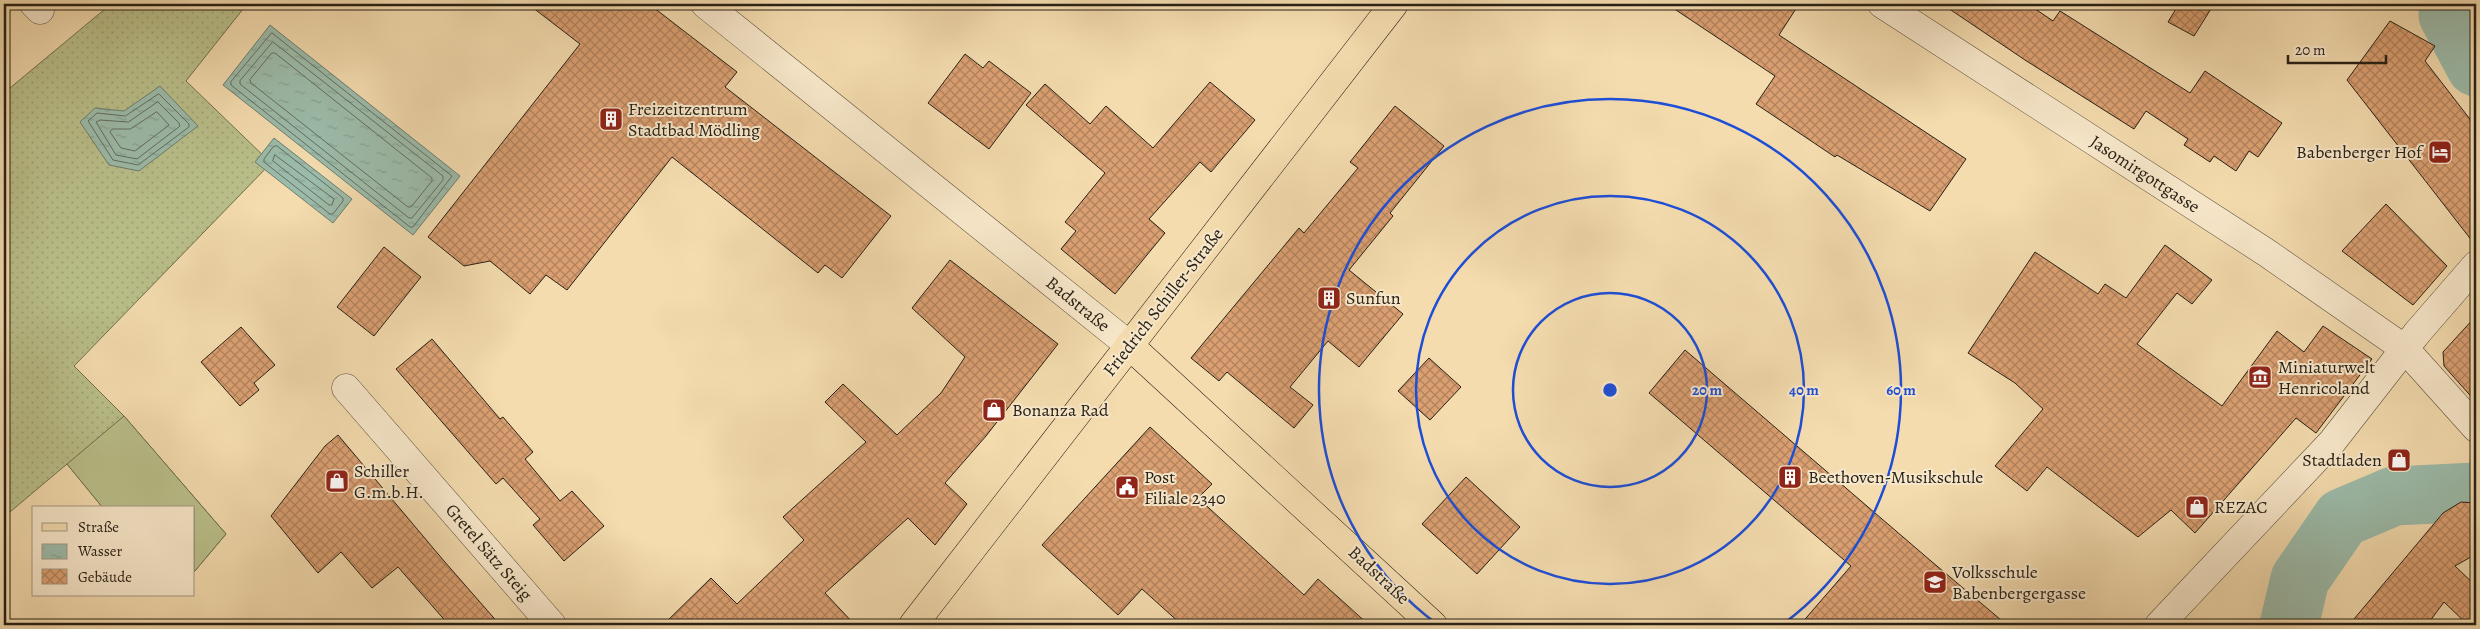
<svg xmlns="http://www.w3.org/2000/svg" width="2480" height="629" viewBox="0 0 2480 629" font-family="Alegreya,serif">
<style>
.grass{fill:url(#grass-dots);stroke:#707050}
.garden{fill:#bac08b;stroke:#707050}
.water{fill:url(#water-ripples);stroke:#6d7e6f}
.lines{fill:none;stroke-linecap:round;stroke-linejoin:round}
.shore{stroke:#626e60;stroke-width:1}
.river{stroke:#9cbcab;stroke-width:59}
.building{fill:url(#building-cross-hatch);stroke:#272016}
.pedestrian-casing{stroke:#5a4f3c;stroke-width:29}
.minor-casing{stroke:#5a4f3c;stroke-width:29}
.tertiary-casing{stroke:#5a4f3c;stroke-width:29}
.primary-casing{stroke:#272016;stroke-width:29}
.pedestrian{stroke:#f8e8cb;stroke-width:28}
.minor{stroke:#f8e8cb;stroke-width:28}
.tertiary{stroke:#f8e8cb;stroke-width:28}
.primary{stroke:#f4dcaf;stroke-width:28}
.ring{fill:none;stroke:#1d4ed8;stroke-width:2.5}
.labels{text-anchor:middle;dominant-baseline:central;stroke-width:4;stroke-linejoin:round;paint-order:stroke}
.poi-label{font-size:18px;fill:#272016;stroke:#f8e8cb;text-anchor:start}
.street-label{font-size:18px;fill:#272016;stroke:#f8e8cb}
.centre{fill:#1d4ed8;stroke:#f8e8cb;stroke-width:2.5}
.ring-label{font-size:15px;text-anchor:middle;font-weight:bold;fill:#1d4ed8;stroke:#f8e8cb;stroke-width:4;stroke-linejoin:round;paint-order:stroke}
</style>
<defs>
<pattern id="grass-dots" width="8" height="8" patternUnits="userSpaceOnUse" patternTransform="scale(1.25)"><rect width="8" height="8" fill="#bac08b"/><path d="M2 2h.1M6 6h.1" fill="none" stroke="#a0a577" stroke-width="1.8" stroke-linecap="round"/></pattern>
<pattern id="water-ripples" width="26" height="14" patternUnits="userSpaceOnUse" patternTransform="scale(1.25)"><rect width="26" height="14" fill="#9cbcab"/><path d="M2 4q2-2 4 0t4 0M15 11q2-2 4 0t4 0" fill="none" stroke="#86a192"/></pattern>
<pattern id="building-cross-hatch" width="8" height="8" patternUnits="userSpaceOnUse" patternTransform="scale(1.25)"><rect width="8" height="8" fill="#dba072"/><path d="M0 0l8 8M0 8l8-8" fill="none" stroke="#b2825d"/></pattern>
</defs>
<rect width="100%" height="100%" fill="#f4dcaf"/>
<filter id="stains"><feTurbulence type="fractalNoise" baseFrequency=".004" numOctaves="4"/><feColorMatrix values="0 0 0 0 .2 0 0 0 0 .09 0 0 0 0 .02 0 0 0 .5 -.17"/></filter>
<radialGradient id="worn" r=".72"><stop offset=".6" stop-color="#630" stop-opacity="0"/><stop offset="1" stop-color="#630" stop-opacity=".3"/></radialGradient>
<path class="grass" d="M 111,4 L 247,4 L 186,81 L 271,163 L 74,366 L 124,416 L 226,534 L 194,572 L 194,508 L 103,508 L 67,464 L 4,517 L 4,93 Z"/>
<path class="garden" d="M 124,416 L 226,534 L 194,572 L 194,508 L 103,508 L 67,464 Z"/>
<path class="water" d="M 270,25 L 460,176 L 413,235 L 223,85 Z
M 160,86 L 198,126 L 139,171 L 109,165 L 80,122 L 95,108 L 124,111 Z
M 274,138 L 352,199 L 333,223 L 255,162 Z"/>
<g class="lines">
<path class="shore" d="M 272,33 L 452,176 L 413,227 L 410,227 L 231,85 L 231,82 Z
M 273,42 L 443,176 L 443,180 L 412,218 L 409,218 L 240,84 L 240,81 Z
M 272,53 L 275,53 L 432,178 L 432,181 L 411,207 L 408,207 L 251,83 L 250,80 Z
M 159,94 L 189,124 L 189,127 L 138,165 L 113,160 L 88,121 L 97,113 L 125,116 Z
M 158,102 L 179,123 L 180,126 L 137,159 L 116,155 L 96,122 L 100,120 L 128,122 Z
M 157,112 L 169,125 L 135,151 L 121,148 L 110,132 L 112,129 L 130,129 Z
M 277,146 L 343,198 L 343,201 L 333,214 L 330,214 L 264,162 L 264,159 L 273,147 Z
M 275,155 L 334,199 L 332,205 L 329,205 L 273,161 Z"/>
<path class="river" d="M 2448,4 L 2448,15 L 2476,67
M 2289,625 L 2300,579 L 2342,518 L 2394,496 L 2476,492"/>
</g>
<path class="building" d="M 528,4 L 649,4 L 737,72 L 725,87 L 891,216 L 842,278 L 825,265 L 818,273 L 672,157 L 567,290 L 546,275 L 530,294 L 490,261 L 464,266 L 428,237 L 580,44 Z
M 1667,4 L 1799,4 L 1779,35 L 1966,159 L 1930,211 L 1837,155 L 1835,157 L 1756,104 L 1775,76 Z
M 1942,4 L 2028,4 L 2053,21 L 2060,11 L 2190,93 L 2205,71 L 2282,123 L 2258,157 L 2249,151 L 2236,171 L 2214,156 L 2210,162 L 2184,145 L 2188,139 L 2146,111 L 2134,129 L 2025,60 Z
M 2179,4 L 2214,4 L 2194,36 L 2168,22 Z
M 2390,21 L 2435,46 L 2425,61 L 2476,127 L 2476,246 L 2347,80 Z
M 965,54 L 983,68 L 989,61 L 1031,93 L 989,149 L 928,103 Z
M 1210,82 L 1255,120 L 1211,172 L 1200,162 L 1149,219 L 1165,233 L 1115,294 L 1061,249 L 1076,231 L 1065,222 L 1105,173 L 1026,105 L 1045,84 L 1090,124 L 1106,106 L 1153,148 Z
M 1395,106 L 1444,146 L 1390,213 L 1393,216 L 1349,270 L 1403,314 L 1359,367 L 1328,341 L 1290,387 L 1313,405 L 1294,428 L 1227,372 L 1219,381 L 1191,358 L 1299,228 L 1304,233 L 1358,168 L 1350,162 Z
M 2386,204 L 2447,266 L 2413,305 L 2342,251 Z
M 2165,245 L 2212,280 L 2192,304 L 2177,293 L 2137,344 L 2222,406 L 2277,331 L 2304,352 L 2323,326 L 2372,359 L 2316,433 L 2296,418 L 2195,533 L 2171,510 L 2138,537 L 2047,467 L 2027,491 L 1995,466 L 2043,409 L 2015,383 L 1968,353 L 2035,252 L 2098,294 L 2105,284 L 2126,298 Z
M 384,247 L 421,277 L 374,336 L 337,307 Z
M 950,260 L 1058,344 L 986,436 L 945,483 L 967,504 L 935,545 L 908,518 L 825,593 L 855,625 L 663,625 L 711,578 L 737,604 L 804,540 L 783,517 L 866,442 L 825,402 L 843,384 L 897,435 L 941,393 L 965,357 L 912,308 Z
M 2476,316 L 2476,402 L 2444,366 L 2443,352 Z
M 241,327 L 275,365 L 254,383 L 259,390 L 240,406 L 201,362 Z
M 432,339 L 500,419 L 503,417 L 533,452 L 525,459 L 560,501 L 572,491 L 604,526 L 564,561 L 533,525 L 540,519 L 503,478 L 496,484 L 396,369 Z
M 1685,350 L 1931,561 L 2007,625 L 1800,625 L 1851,566 L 1649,393 Z
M 1429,358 L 1461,387 L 1430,420 L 1398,391 Z
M 1150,427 L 1212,484 L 1198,498 L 1304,595 L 1318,579 L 1369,625 L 1182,625 L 1142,589 L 1118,615 L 1042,545 Z
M 338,435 L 444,561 L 500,625 L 449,625 L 398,567 L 372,588 L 341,552 L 318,573 L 271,516 L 325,446 Z
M 1466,477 L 1520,527 L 1477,574 L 1422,524 Z
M 2461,502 L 2476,503 L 2476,554 L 2455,566 L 2476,586 L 2476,625 L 2468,625 L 2444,602 L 2427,625 L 2349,625 L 2443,513 Z"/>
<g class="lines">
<g class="pedestrian-casing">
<path id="pedestrian" d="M 2417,333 L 2476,265
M 2405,349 L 2476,428"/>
</g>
<g class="minor-casing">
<path id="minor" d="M 34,4 L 40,10
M 1882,4 L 2267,253 L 2405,349
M 346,388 L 552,625
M 2159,625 L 2332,442 L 2417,333"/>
</g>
<g class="tertiary-casing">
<path id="tertiary" d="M 705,4 L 1129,345"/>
</g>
<g class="primary-casing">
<path id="primary" d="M 1129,345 L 1433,625
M 913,625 L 1394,4"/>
</g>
<use href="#pedestrian" class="pedestrian"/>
<use href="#minor" class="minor"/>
<use href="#tertiary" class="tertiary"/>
<use href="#primary" class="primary"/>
</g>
<g class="ring">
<circle cx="1610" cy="390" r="97"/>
<circle cx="1610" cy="390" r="194"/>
<path d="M1437 624A291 291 0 1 1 1783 624"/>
</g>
<defs>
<g id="building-square" transform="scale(1.25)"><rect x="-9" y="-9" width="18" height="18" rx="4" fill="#8f2418" stroke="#f8e8cb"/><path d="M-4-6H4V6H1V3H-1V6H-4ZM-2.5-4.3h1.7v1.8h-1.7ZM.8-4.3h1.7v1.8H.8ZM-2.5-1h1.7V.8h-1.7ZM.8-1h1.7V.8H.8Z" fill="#fff"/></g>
<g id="hotel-square" transform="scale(1.25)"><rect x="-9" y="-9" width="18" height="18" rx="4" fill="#8f2418" stroke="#f8e8cb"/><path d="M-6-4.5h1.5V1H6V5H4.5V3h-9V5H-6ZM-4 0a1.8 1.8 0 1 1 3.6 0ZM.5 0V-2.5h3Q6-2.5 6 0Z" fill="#fff"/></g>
<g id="museum-square" transform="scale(1.25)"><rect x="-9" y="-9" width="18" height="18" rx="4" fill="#8f2418" stroke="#f8e8cb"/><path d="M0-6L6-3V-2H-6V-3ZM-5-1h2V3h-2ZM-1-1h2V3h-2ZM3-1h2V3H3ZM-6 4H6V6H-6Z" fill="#fff"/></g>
<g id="shop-square" transform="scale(1.25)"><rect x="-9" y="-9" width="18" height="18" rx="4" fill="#8f2418" stroke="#f8e8cb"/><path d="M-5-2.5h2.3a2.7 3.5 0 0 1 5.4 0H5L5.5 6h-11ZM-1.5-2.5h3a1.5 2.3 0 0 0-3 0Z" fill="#fff"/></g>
<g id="civic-square" transform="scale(1.25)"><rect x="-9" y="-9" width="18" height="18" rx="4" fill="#8f2418" stroke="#f8e8cb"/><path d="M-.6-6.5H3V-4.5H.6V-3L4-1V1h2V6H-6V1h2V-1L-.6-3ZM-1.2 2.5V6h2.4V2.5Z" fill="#fff"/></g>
<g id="school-square" transform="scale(1.25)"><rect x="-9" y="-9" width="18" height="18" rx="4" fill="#8f2418" stroke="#f8e8cb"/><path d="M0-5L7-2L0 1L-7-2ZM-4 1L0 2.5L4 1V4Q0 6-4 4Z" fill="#fff"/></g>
</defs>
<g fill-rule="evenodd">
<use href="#building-square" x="611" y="119"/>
<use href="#hotel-square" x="2440" y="152"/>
<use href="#building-square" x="1329" y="298"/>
<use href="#museum-square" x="2260" y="377"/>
<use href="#shop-square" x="994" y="410"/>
<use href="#shop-square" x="2399" y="460"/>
<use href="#building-square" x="1790" y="477"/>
<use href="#shop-square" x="337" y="481"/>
<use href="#civic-square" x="1127" y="487"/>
<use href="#shop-square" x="2197" y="507"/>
<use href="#school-square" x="1935" y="582"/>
</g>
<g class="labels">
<g class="poi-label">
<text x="628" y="109">Freizeitzentrum<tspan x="628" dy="21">Stadtbad Mödling</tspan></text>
<text x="2422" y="152" text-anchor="end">Babenberger Hof</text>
<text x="1346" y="298">Sunfun</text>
<text x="2278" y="367">Miniaturwelt<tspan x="2278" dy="21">Henricoland</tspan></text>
<text x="1012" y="410">Bonanza Rad</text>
<text x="2382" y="460" text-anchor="end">Stadtladen</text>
<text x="354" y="471">Schiller<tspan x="354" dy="21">G.m.b.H.</tspan></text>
<text x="1144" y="477">Post<tspan x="1144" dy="21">Filiale 2340</tspan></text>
<text x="1808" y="477">Beethoven-Musikschule</text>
<text x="2214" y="507">REZAC</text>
<text x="1952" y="572">Volksschule<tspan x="1952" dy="21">Babenbergergasse</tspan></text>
</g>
<g class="street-label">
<text transform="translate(2145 174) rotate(33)">Jasomirgottgasse</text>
<text transform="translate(1163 302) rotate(-52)">Friedrich Schiller-Straße</text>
<text transform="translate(1078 304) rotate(39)">Badstraße</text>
<text transform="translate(489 552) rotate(49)">Gretel Sätz Steig</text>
<text transform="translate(1379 575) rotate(43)">Badstraße</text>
</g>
</g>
<circle cx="1610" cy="390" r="8" class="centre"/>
<g class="ring-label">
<text x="1707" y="395">20 m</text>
<text x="1804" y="395">40 m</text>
<text x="1901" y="395">60 m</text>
</g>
<rect width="2480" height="629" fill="none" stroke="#f4dcaf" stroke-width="20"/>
<rect x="5" y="5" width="2470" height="619" fill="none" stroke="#272016" stroke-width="2.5"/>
<rect x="10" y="10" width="2460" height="609" fill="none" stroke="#272016"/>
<rect x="32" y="506" width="162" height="90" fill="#f8e8cb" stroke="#a49883"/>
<rect x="42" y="523" width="25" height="8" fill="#f4dcaf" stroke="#a49883"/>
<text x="78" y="532" font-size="15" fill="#272016">Straße</text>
<rect x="42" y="544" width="25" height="15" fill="url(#water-ripples)" stroke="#a49883"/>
<text x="78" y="556" font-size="15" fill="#272016">Wasser</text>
<rect x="42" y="569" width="25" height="15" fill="url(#building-cross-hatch)" stroke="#a49883"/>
<text x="78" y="582" font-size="15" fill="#272016">Gebäude</text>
<path d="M2288 55v8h98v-8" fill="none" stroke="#272016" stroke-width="2.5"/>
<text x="2295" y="55" font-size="15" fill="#272016" stroke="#f8e8cb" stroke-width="4" paint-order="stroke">20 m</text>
<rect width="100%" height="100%" filter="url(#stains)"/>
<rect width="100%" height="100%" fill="url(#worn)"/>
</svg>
